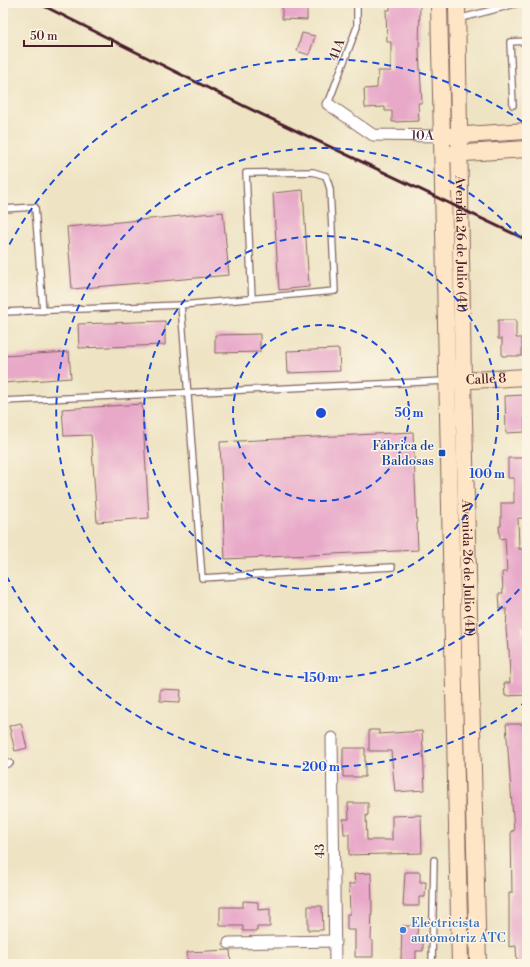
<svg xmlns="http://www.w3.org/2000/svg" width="530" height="967" viewBox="0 0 530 967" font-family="'Libre Bodoni',serif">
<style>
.green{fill:#a7c46b;stroke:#78724b}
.building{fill:#e8a9c9}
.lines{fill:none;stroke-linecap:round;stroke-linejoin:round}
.lane-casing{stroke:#836460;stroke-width:8}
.street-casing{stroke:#836460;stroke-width:13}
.secondary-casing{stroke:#836460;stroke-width:18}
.lane{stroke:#fff;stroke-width:5.5}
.street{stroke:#fff;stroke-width:11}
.secondary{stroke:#fde5c5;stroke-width:16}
.rail{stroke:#4a1f2b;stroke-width:3}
.ring{fill:none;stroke:#1d4ed8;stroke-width:2;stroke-dasharray:7 5}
.transit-dot{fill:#1a4fb4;stroke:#fcf5e5;stroke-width:1.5}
.shop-dot{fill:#3f7fe0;stroke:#fcf5e5;stroke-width:1.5}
.labels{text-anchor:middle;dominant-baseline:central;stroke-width:3;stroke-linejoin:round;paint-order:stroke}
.street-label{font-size:13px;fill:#4a1f2b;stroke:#fcf5e5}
.transit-label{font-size:13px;fill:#164399;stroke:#fcf5e5;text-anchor:end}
.shop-label{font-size:13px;fill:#366cbe;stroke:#fcf5e5;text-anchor:start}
.centre{fill:#1d4ed8;stroke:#fcf5e5;stroke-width:2}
.ring-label{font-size:12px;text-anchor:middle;font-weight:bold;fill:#1d4ed8;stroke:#fcf5e5;stroke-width:3;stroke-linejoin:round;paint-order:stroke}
</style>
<rect width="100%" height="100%" fill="#fcf5e5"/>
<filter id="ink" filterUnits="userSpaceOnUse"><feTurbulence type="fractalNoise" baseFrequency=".025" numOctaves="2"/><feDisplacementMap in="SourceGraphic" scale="8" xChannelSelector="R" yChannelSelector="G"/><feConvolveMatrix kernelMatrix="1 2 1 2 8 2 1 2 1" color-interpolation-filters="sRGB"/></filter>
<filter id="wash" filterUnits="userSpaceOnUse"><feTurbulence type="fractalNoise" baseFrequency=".012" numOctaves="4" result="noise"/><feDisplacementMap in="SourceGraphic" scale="16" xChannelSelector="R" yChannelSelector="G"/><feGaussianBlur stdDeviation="0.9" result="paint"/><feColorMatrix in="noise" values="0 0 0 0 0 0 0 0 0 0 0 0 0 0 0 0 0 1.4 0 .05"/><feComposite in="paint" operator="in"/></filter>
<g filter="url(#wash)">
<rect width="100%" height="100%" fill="#eee3c3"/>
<path class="green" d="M 455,417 L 457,417 L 471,964 L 468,964 L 467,941 Z"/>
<g id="blocks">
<path class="building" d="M 390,3 L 420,3 L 419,52 L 422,103 L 418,103 L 419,121 L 392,122 L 392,111 L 385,111 L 385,107 L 365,108 L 364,89 L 377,88 L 378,71 L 391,71 L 391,42 L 387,42 L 386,10 L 390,10 Z
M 282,6 L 307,7 L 307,20 L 282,19 Z
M 302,33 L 315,36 L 309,55 L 297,51 Z
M 303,190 L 309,287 L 279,290 L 273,193 Z
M 223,212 L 229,275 L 72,289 L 67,227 Z
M 498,320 L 516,320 L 516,338 L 522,338 L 522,356 L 502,356 L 502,339 L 498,339 Z
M 165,321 L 165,345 L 79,348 L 78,324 Z
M 260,334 L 260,352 L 215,353 L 215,335 Z
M 339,349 L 340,371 L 288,373 L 287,351 Z
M 69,352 L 71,378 L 3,383 L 3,356 Z
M 524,395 L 525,432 L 506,433 L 505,396 Z
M 142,404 L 149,518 L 97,522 L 91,435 L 64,436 L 62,409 Z
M 413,432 L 418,550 L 225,559 L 220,442 Z
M 508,458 L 524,458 L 524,478 L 527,478 L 527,518 L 518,518 L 519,549 L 527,549 L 527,627 L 522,627 L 524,657 L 527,657 L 527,695 L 505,696 L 504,683 L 510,683 L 509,649 L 508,649 L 506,629 L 507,609 L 500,609 L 499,593 L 503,593 L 502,572 L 507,572 L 505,538 L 500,539 L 499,526 L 501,526 L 501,503 L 514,503 L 514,478 L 508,478 Z
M 160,689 L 181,690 L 180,702 L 160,701 Z
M 21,723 L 27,748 L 15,751 L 9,726 Z
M 506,724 L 527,724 L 527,964 L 517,964 L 516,946 L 509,947 L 509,893 L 512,893 L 511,831 L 514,831 Z
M 369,730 L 379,730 L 379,734 L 422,731 L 425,790 L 395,792 L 391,751 L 369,751 Z
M 343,748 L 365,748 L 365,777 L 343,777 Z
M 348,803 L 368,803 L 368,815 L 366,815 L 367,840 L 392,840 L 392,816 L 421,815 L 422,853 L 349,855 L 349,834 L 344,834 L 343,819 L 349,819 Z
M 405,872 L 420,872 L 420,882 L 426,882 L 425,897 L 419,897 L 419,906 L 403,906 Z
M 371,873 L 372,906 L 371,941 L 373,941 L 373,957 L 355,957 L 355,930 L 347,930 L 347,914 L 350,914 L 349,884 L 355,884 L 354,874 Z
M 243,901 L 258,902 L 258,910 L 270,909 L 270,927 L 257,927 L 257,931 L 243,931 L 243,926 L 220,926 L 220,907 L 243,907 Z
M 308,906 L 322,906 L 323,930 L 308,930 Z
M 402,926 L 418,926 L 417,936 L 423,936 L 423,951 L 416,951 L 416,960 L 401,960 Z
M 230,950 L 231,964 L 188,964 L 187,952 Z"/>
</g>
</g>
<g filter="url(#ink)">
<use href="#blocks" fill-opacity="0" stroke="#836460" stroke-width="1"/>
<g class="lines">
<g class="lane-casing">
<path id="lane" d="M 458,19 L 519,3
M 328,104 L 357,27 L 357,3
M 513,105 L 510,42 L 527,41
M 3,209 L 35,207 L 43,311
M 252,299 L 246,173 L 313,172 L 326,176 L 330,189 L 335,291 L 181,305 L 202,578 L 392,567
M 3,312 L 181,305
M 3,401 L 445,381
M 3,765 L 10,763
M 432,964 L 434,860"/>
</g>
<g class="street-casing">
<g id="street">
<path id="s1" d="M 328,104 L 373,135 L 441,136"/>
<path d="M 332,738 L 335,964"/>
<path d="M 229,943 L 335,941"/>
</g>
</g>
<g class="secondary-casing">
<g id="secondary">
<path d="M 439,3 L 460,964"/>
<path id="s2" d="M 457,3 L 463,381 L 478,964"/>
<path d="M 449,136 L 527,131"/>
<path d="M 450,154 L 527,149"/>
<path id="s3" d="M 453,381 L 527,377"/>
</g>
</g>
<use href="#lane" class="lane"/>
<use href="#street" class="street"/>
<use href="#secondary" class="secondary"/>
<path class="rail" d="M 38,3 L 244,106 L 527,240"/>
</g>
</g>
<g class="ring">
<circle cx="321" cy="413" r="88"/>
<circle cx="321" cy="413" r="177"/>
<path d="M527 580A265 265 0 1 1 527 246"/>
<path d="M527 701A354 354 0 0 1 4 571M4 255A354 354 0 0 1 527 125"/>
</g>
<rect class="transit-dot" x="438" y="449" width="8" height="8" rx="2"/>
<circle class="shop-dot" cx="403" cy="930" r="4"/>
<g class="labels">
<g class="street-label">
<text transform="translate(337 50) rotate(-69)">41A</text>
<text stroke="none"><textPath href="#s1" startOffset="104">10A</textPath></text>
<text stroke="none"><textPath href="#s2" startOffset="241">Avenida 26 de Julio (41)</textPath></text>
<text stroke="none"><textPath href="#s3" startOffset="33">Calle 8</textPath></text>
<text stroke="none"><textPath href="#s2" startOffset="565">Avenida 26 de Julio (41)</textPath></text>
<text transform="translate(320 851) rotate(-91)">43</text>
</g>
<g class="transit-label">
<text x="434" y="446">Fábrica de<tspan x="434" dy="15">Baldosas</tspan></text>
</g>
<g class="shop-label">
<text x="411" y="923">Electricista<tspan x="411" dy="15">automotriz ATC</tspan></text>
</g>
</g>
<circle cx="321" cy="413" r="6" class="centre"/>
<g class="ring-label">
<text x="409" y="417">50 m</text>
<text x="487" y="478">100 m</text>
<text x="321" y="682">150 m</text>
<text x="321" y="771">200 m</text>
</g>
<rect width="530" height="967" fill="none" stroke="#fcf5e5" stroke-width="16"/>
<path d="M24 40v6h88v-6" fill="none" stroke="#4a1f2b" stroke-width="2"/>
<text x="30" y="40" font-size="12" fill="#4a1f2b" stroke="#fcf5e5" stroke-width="3" paint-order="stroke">50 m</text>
</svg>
